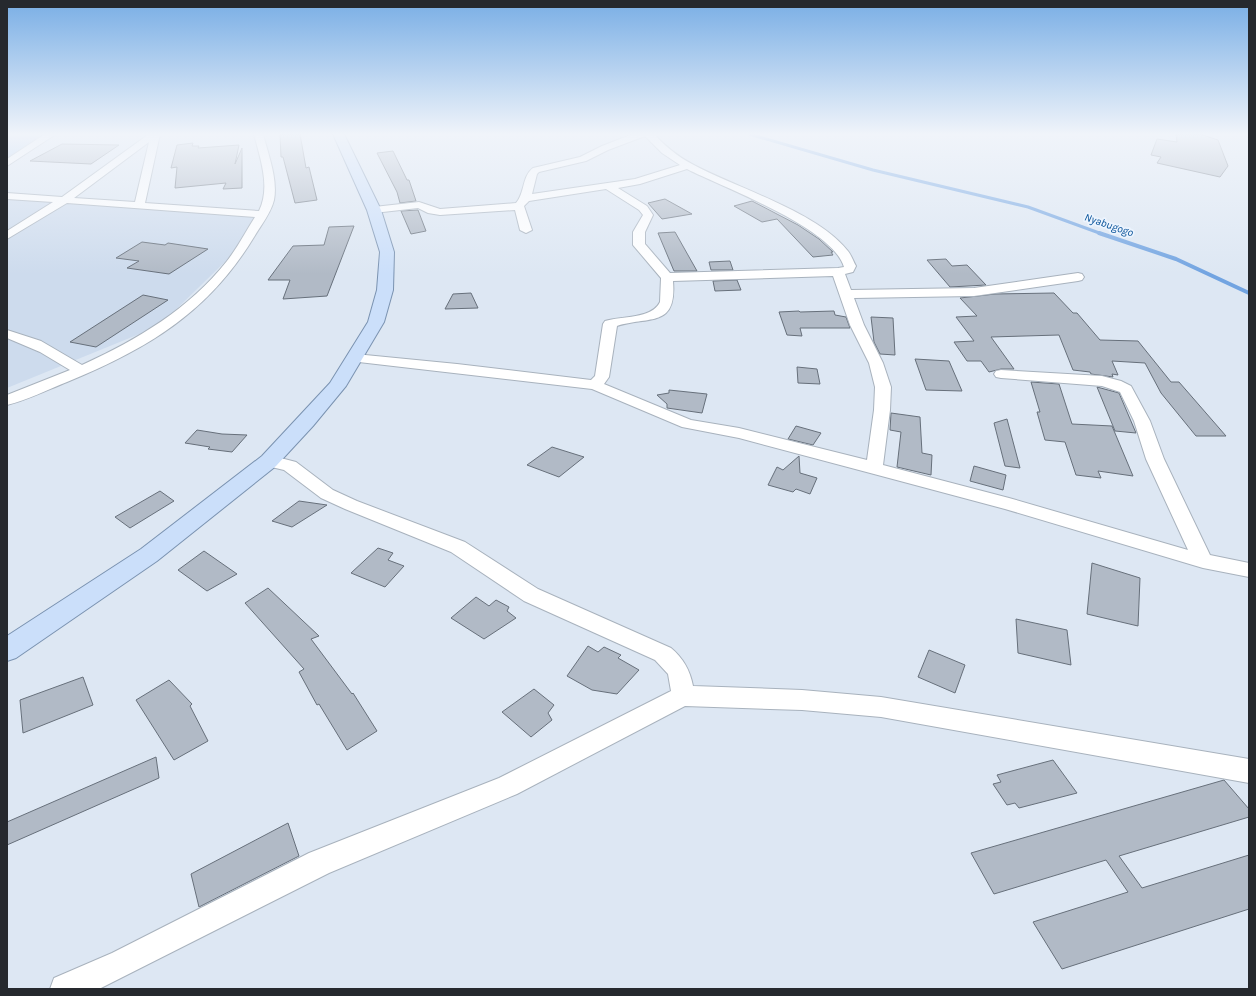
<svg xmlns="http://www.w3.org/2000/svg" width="1256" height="996" viewBox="0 0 1256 996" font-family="Karla,sans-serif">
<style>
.built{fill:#cddbed}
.green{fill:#b2cff3}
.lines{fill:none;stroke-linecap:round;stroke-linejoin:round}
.stream-far1{stroke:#72a4e1;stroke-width:3}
.stream{stroke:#72a4e1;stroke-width:4}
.building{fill:#b1bac6;stroke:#67707b}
.minor-casing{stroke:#a8b2bd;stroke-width:2}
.major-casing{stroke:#7a92b0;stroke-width:2}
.minor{fill:#fff;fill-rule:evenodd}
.major{fill:#cbdffa;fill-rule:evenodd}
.labels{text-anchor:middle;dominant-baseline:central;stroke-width:3.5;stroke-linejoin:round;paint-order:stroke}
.far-water-label{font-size:11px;font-style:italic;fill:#024e96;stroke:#ecf4fe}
</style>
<rect width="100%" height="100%" fill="#dde7f3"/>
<path class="built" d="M 7,197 L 256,217 L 235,252 L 159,326 L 7,388 Z"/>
<path class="green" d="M 7,134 L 48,134 L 7,160 Z"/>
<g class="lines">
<path class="stream-far1" d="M 749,134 L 873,170 L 1028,207 L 1102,234"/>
<path class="stream" d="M 1099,233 L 1176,259 L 1249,293"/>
</g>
<path class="building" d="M 280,134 L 300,134 L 306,168 L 309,167 L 317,200 L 295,203 L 283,157 L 281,157 Z
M 1176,134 L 1200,134 L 1218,140 L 1228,166 L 1220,177 L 1157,163 L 1161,157 L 1151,155 L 1157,139 L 1177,142 Z
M 193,143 L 192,146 L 199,146 L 198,148 L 239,145 L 235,164 L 242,148 L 242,188 L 223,189 L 226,183 L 175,188 L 177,167 L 171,168 L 177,145 Z
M 62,144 L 119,145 L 91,164 L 30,161 Z
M 393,151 L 407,180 L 409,180 L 416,201 L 400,203 L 397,192 L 377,153 Z
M 665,199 L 692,214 L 662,219 L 648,203 Z
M 752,201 L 798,225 L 819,239 L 833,252 L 831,252 L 833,255 L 813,257 L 777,219 L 762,222 L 734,206 Z
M 418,210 L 426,231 L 411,234 L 401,211 Z
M 354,226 L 327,296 L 283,299 L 290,280 L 268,280 L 293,246 L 324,245 L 329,227 Z
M 675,232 L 697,271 L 674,271 L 658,233 Z
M 142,242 L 165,245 L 168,243 L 208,249 L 169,274 L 127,268 L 139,261 L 116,258 Z
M 946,259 L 952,266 L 967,265 L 986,285 L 950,287 L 927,260 Z
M 730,261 L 733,270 L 711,270 L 709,262 Z
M 737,280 L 741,290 L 715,291 L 713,281 Z
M 471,293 L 478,308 L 445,309 L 453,294 Z
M 1054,293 L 1073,313 L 1077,313 L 1100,340 L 1138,341 L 1171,382 L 1179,382 L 1226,436 L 1196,436 L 1161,393 L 1145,363 L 1112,361 L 1118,375 L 1112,374 L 1113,377 L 1091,374 L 1090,372 L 1073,370 L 1059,335 L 991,337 L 1014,369 L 1001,369 L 989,372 L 981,361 L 967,361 L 954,342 L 974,341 L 956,317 L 977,316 L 960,298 L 995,294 Z
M 143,295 L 168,300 L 96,347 L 70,342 Z
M 799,311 L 800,312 L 834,311 L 835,315 L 846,317 L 850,328 L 800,328 L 802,336 L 787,335 L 779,312 Z
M 871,317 L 893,318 L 895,355 L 880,354 L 874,342 Z
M 915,359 L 949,361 L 962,391 L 926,390 Z
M 797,367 L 817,369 L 820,384 L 798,383 Z
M 1031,382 L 1059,384 L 1072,424 L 1112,426 L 1133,476 L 1098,471 L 1101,478 L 1076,475 L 1065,442 L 1045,440 L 1037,412 L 1040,412 Z
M 1097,387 L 1119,393 L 1136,433 L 1115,431 Z
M 669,390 L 707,394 L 702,413 L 667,408 L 667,404 L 657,395 L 669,393 Z
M 891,413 L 920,417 L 922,453 L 932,455 L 931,475 L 897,467 L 901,432 L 890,430 Z
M 1007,419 L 1020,468 L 1005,466 L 994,423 Z
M 796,426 L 821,433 L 813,445 L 788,439 Z
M 197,430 L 222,434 L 247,435 L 232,452 L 208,449 L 210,447 L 185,443 Z
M 552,447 L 584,457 L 559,477 L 527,465 Z
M 799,456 L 800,473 L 817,478 L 810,494 L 796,489 L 793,492 L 768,485 L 777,467 L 783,470 Z
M 974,466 L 1006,475 L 1003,490 L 970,481 Z
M 160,491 L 174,501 L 130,528 L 115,517 Z
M 299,501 L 327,505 L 292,527 L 272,521 Z
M 378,548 L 393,553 L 388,560 L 404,566 L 385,587 L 351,573 Z
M 204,551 L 237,574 L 207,591 L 178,570 Z
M 1092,563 L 1140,578 L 1138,626 L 1087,614 Z
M 268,588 L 319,636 L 311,639 L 352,694 L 353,693 L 377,731 L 347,750 L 319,704 L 317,705 L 299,672 L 304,669 L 245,603 Z
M 476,597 L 489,606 L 496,600 L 509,607 L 507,611 L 516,618 L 484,639 L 451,618 Z
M 1016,619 L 1067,630 L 1071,665 L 1018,653 Z
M 588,646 L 598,652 L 604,647 L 621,655 L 618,658 L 639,670 L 617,694 L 592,690 L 567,676 Z
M 929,650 L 965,665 L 955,693 L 918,677 Z
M 83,677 L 93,705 L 23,733 L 20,700 Z
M 169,680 L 192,704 L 190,706 L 208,741 L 174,760 L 136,700 Z
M 534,689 L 554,705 L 548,713 L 552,720 L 531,737 L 502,712 Z
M 156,757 L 159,778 L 7,845 L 7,822 Z
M 1053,760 L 1077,793 L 1019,808 L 1015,803 L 1007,805 L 993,784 L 1001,782 L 997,775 Z
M 1224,780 L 1249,809 L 1249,817 L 1119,856 L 1142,888 L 1249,855 L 1249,909 L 1062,969 L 1033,922 L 1128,892 L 1106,860 L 994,894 L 971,853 Z
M 288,823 L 299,856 L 199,907 L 191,874 Z"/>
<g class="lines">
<g class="minor-casing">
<path id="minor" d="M 45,134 L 56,134 L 7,166 L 7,159 Z
M 149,134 L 160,134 L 145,203 L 259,211 C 271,187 260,158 254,134 L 263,134 C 268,154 278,179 274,200 C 271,213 261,225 254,237 C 208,313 147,349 67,382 C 47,390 27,400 7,405 L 7,395 L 70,370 L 40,352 L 7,338 L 7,330 L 41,341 L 82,365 C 137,340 189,309 227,261 C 238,247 246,231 255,217 L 67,203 L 7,239 L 7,231 L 53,202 L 7,199 L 7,193 L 62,197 ZM 149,142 L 135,202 L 74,198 Z
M 633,134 L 654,134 C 665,146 677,156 692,164 C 736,188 816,211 847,250 C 851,254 853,261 856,266 L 853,272 L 845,274 L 851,290 L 974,288 L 1078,273 L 1082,274 L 1084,277 L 1082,280 L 1078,281 L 974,296 L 854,298 L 864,325 L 883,363 L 891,387 L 890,410 L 883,465 L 1009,498 L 1188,550 L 1146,459 L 1134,421 L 1120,392 L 1102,386 L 1001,378 L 996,377 L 994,374 L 996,371 L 1001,370 L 1102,376 L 1121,381 L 1131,386 L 1150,421 L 1164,459 L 1210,555 L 1249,563 L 1249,577 L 1203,568 L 1005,509 L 874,474 L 739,438 L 682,427 L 592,389 L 350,361 L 348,358 L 350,355 L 355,354 L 457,364 L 591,380 L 595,376 L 603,324 L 605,321 C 621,316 652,319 660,302 L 661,278 L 633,245 L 633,232 L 643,215 L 639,210 L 606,189 L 529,201 L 524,206 L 532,230 L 526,233 L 520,230 L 515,210 L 440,215 L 428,213 L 418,208 L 374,213 L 369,210 L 374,207 L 419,202 L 440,209 L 516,203 C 525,193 522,176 533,168 L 580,157 L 602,146 ZM 645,136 L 662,153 L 680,165 L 635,179 L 532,194 L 537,174 L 539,172 L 586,161 L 608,150 ZM 687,169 C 724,188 832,227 844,267 L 838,268 L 670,273 L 645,244 L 645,232 L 653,215 L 647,206 L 618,188 L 640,184 ZM 833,276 L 850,325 L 869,363 L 875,387 L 874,410 L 867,460 L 739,428 L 691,420 L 604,384 L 609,377 L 617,326 C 650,316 677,328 673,281 Z
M 1244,134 L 1249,134 L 1249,138 Z
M 269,455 L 296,462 L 333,490 L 357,501 L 465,542 L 538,589 L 671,648 C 683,658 690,670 693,686 L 802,690 L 881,697 L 1249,759 L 1249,783 L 881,717 L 802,710 L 685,706 L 517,794 L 329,873 L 99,989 L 50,989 L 54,978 L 112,953 L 309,853 L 499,778 L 671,691 L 668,674 L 655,660 L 524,601 L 451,552 L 345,509 L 321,498 L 284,470 L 263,465 L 260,461 L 263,457 Z"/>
</g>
<g class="major-casing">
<path id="major" d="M 333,134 L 344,134 L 381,210 L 394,252 L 393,290 L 384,322 L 346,386 L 313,426 L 276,466 L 157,561 L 16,658 L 7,661 L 7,636 L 141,549 L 262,456 L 330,383 L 368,322 L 377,290 L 380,252 L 367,210 Z"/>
</g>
<use href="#minor" class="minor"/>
<use href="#major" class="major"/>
</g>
<linearGradient id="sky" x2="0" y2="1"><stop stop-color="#79aee5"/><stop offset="0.49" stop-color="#f0f4fa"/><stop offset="1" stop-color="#f0f4fa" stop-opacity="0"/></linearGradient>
<rect width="1256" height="274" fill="url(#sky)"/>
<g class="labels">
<g class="far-water-label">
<text transform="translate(1109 225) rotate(19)">Nyabugogo</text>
</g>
</g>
<rect width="1256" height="996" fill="none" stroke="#26292e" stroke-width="16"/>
</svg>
